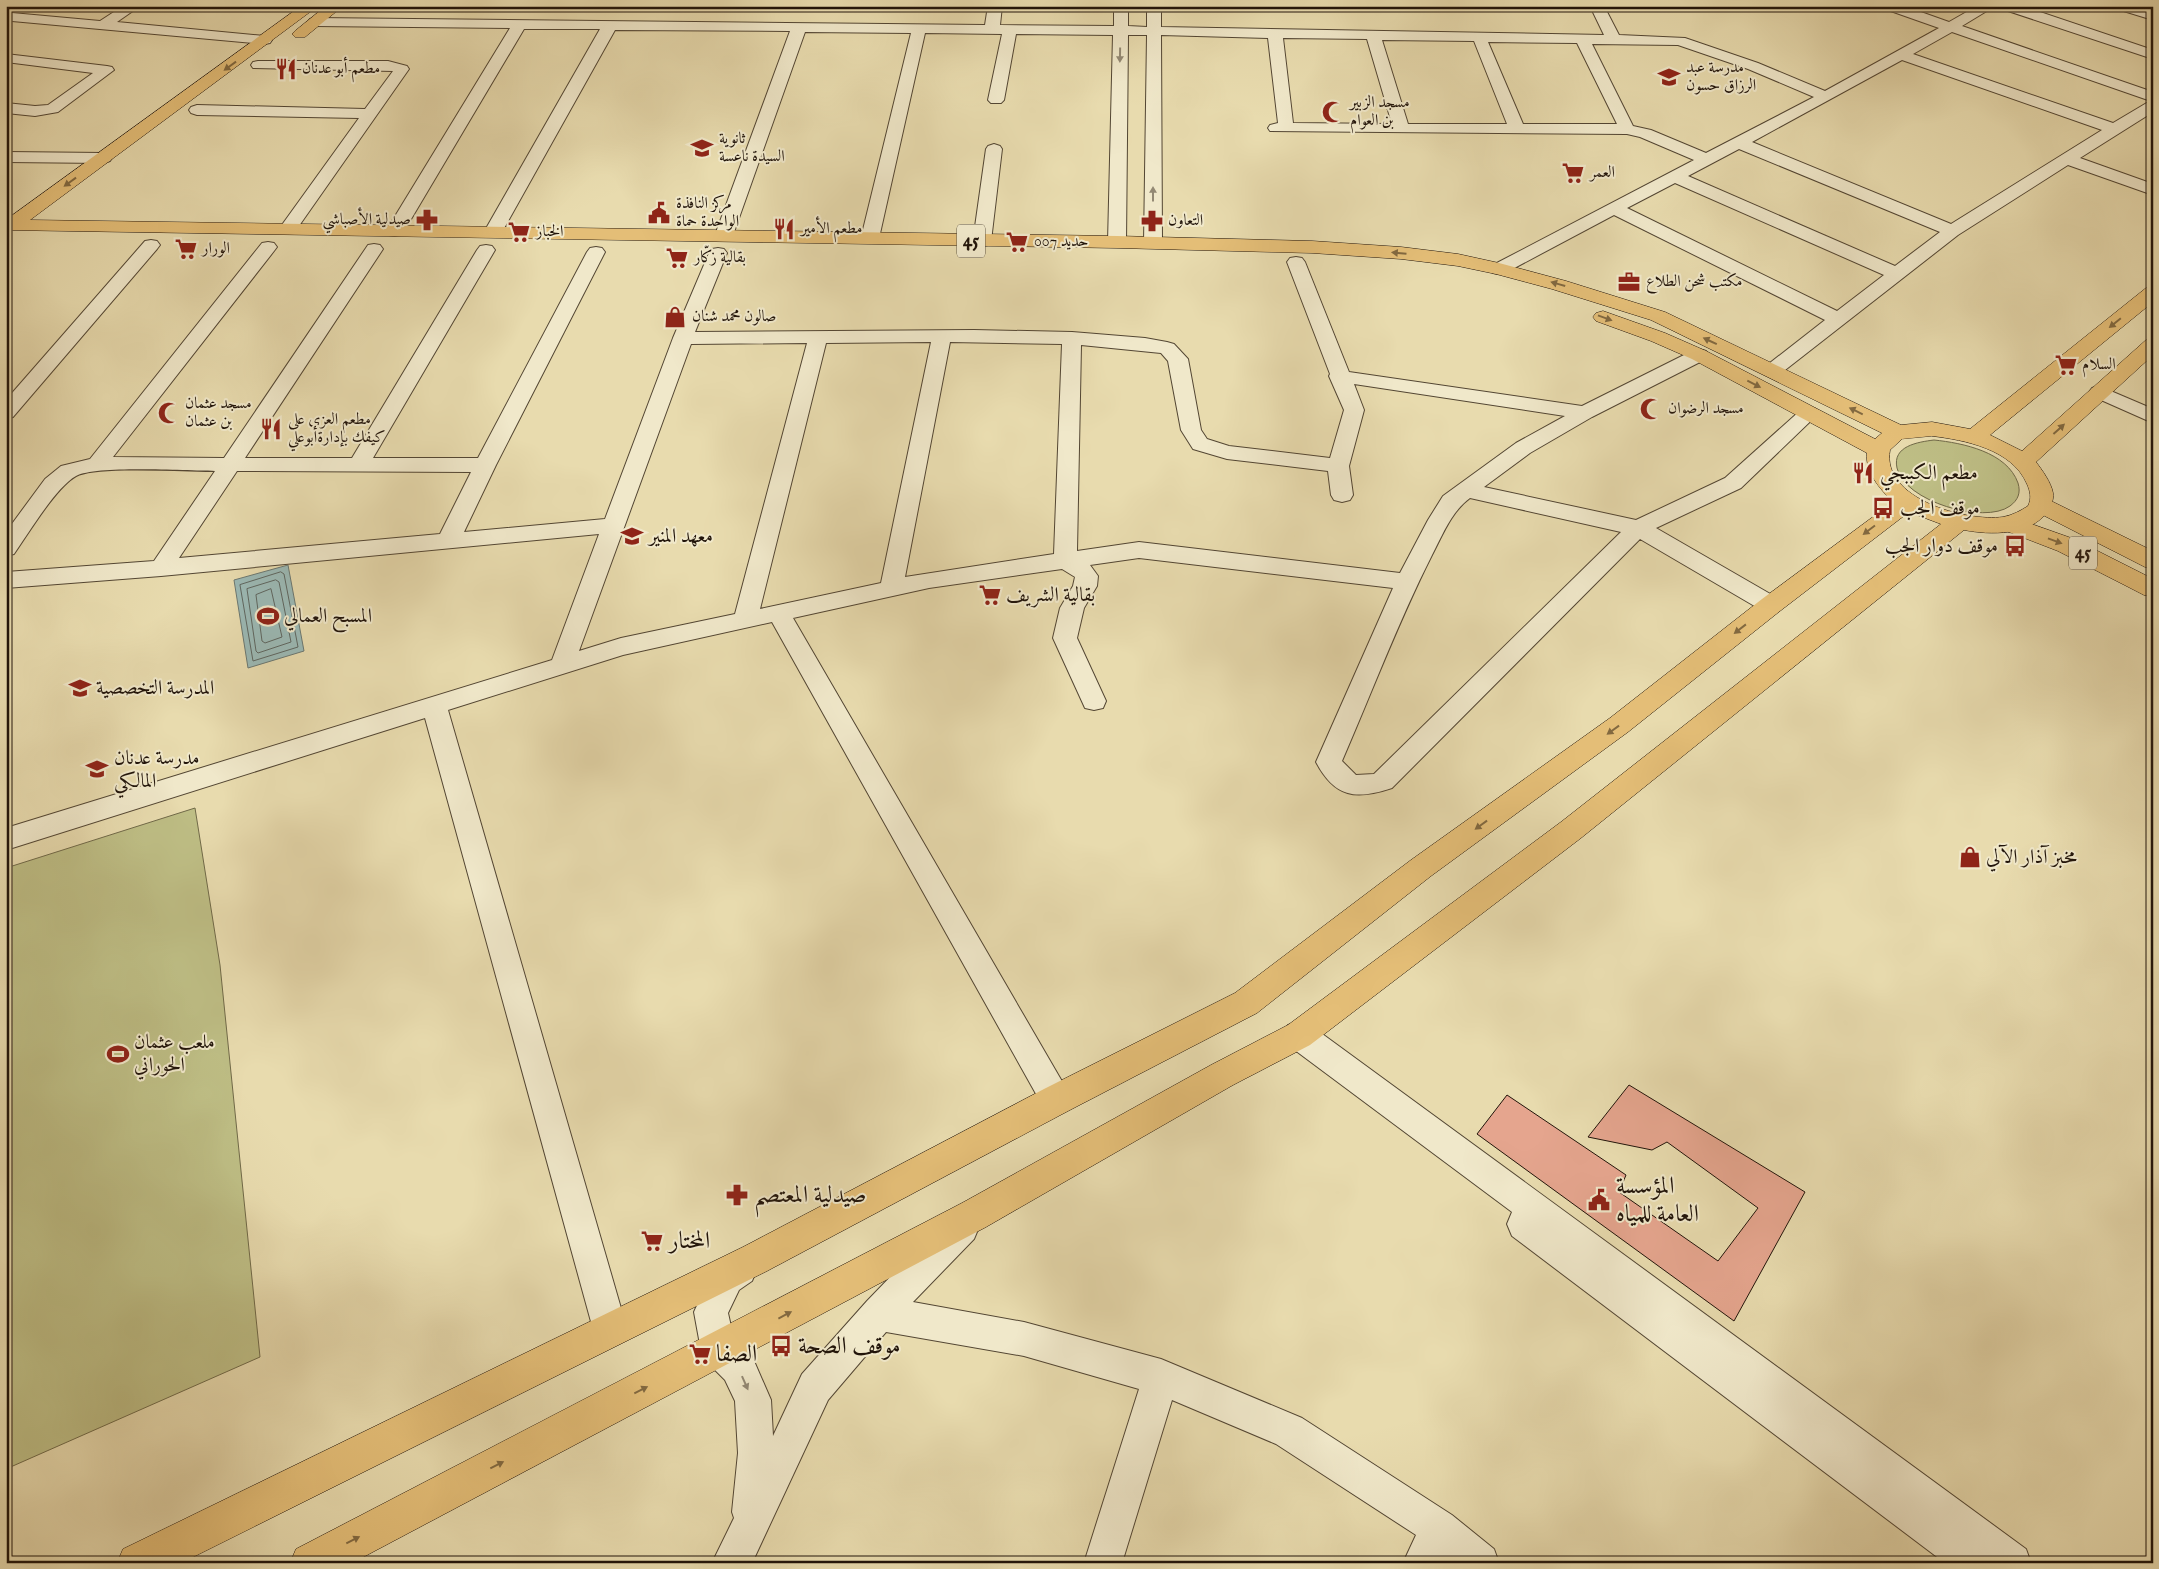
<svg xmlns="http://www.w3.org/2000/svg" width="2159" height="1569" viewBox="0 0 2159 1569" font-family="'IM FELL English',Amiri,serif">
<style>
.green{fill:#bebe85;stroke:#706948}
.water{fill:#9bb9b5;stroke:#6a7771}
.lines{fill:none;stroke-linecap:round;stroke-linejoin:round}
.shore{stroke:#5e6660;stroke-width:1}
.building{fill:#e5a58e;stroke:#21140a}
.minor-casing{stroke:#534633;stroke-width:2}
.major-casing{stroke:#21140a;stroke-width:1}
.highway-casing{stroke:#21140a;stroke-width:1}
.minor{fill:#f0e8ca;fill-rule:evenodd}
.major{fill:#e4be77;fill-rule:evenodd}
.highway{fill:#e4be77;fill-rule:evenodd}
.oneway{fill:#938974}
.oneway2{fill:#826940}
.labels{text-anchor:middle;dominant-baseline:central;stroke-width:4;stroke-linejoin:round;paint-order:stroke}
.far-poi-label{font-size:16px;fill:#21140a;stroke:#f0e8ca;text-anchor:start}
.shield{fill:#f0e8ca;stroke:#5f5444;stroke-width:1}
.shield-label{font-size:19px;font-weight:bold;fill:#21140a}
.poi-label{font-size:20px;fill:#21140a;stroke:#f0e8ca;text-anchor:start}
.near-poi-label{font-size:24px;fill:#21140a;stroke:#f0e8ca;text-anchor:start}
</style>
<rect width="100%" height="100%" fill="#e8dbae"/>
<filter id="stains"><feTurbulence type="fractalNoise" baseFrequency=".004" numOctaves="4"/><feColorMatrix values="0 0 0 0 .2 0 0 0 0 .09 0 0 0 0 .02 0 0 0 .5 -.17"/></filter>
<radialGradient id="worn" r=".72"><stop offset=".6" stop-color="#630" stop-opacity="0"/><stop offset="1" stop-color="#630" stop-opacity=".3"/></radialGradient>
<path class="green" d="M 1934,440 C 1963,443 2007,452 2018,483 C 2021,493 2018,500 2010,506 C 1984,525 1904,501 1897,468 C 1892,446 1918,442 1934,440 Z
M 195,808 L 220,965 L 260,1357 L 6,1469 L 6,868 Z"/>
<path class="water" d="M 288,565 L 304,651 L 248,668 L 234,580 Z"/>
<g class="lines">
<path class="shore" d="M 281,572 L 284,574 L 298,647 L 253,661 L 240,585 Z
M 276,580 L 279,582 L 291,642 L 258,653 L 256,651 L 247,589 Z
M 271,589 L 282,637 L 265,643 L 262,641 L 256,595 Z"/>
</g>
<path class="building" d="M 1629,1085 L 1805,1192 L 1734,1321 L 1477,1134 L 1507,1095 L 1626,1175 L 1619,1192 L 1718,1261 L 1758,1208 L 1667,1142 L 1652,1150 L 1588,1137 Z"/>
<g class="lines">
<g class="minor-casing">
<path id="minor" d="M 123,6 L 140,6 L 117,22 L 265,36 L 270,37 L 272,40 L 270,43 L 265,44 L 12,21 L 6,19 L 7,14 L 12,13 L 100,21 Z
M 988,6 L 1002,6 L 1000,25 L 1114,26 L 1114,6 L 1128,6 L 1128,26 L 1147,27 L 1147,6 L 1161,6 L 1161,27 L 1604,35 L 1590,6 L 1604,6 L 1619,35 L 1685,38 L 1758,63 L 1825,91 L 1939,28 L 1885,9 L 1883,6 L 1904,6 L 1949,22 L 1977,6 L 1995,6 L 1962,26 L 2153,92 L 2153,112 L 2080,158 L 2153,184 L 2153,195 L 2068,165 L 1958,235 L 1780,374 L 1773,376 L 1766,374 L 1763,370 L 1766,366 L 1825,320 L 1614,215 L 1505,273 L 1499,274 L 1493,273 L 1490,269 L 1493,265 L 1694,160 L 1640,137 L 1627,134 L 1270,131 L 1268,128 L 1270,125 L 1278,123 L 1268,38 L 1161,35 L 1162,243 L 1159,247 L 1153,248 L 1147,247 L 1144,243 L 1147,35 L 1128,35 L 1126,242 L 1123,246 L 1117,247 L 1111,246 L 1108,242 L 1113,35 L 1016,34 L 1004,100 L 1001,103 L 991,103 L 988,100 L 1002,34 L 925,33 L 879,238 L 876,242 L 870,243 L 864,242 L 861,238 L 911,33 L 805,32 L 733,235 L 730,239 L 724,240 L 718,239 L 715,235 L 790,31 L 615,30 L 502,232 L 499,236 L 493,237 L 487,236 L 484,232 L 600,29 L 524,29 L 404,231 L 401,235 L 395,236 L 389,235 L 386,231 L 510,28 L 315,26 L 310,25 L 308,22 L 310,19 L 315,18 L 985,25 ZM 1952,32 L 2148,100 L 2150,101 L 2113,123 L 1913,54 ZM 1283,38 L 1367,39 L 1392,124 L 1293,123 ZM 1382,40 L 1474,41 L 1507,124 L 1408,124 ZM 1488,42 L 1577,43 L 1617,124 L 1523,124 ZM 1592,44 L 1678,45 L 1748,69 L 1814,97 L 1706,153 L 1651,130 L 1633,126 ZM 1902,60 L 2102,130 L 1951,224 L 1752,142 ZM 1739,149 L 1940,232 L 1895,266 L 1688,176 ZM 1675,183 L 1884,275 L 1837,311 L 1627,208 Z
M 2000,6 L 2022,6 L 2153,50 L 2153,59 L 2002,9 Z
M 2115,6 L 2137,6 L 2153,11 L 2153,20 L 2117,9 Z
M 6,54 L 107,66 L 112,67 L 114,70 L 58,112 L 35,116 L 6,113 L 6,103 L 35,106 L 48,105 L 93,73 L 6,62 Z
M 258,61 L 388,61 L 407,66 L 409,69 L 294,233 L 288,234 L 282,233 L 279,229 L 359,118 L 197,115 L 191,113 L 189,110 L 191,107 L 197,105 L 365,109 L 393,71 L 253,68 L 251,65 L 253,62 Z
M 994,144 L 1000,146 L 1002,149 L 991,241 L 988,245 L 982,246 L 976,245 L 973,241 L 986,149 L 988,146 Z
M 6,152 L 104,153 L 110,155 L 112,158 L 110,161 L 104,163 L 6,162 Z
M 151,240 L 157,241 L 160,245 L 157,249 L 13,417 L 6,419 L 6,400 L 145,241 Z
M 268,242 L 274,243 L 277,247 L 274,251 L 113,457 L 224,458 L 368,245 L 374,244 L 380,245 L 383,249 L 245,458 L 352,458 L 477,250 L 480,246 L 486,245 L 492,246 L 495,250 L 373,458 L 478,458 L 587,252 L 590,248 L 596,247 L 602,248 L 605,252 L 496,465 L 464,532 L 605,519 L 673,338 L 709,253 L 712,249 L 718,248 L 724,249 L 727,253 L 695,332 L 974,330 L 1072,332 L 1145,338 L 1167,342 L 1174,344 L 1188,359 L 1201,430 L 1207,439 L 1229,446 L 1330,458 L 1344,410 L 1329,376 L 1330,374 L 1287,262 L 1290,258 L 1296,257 L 1302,258 L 1305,262 L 1349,372 L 1582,406 L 1692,351 L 1699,349 L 1706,351 L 1709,355 L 1706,359 L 1592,417 L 1530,453 L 1484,487 L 1636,520 L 1725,478 L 1802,409 L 1809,407 L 1816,409 L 1819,413 L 1741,488 L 1656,528 L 1779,599 L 1783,605 L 1779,611 L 1771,613 L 1763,611 L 1640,539 L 1392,788 C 1356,800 1335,798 1316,762 L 1393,588 L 1139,558 L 1090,565 L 1098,576 L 1097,586 L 1084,608 L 1077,638 L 1106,701 L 1103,708 L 1094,710 L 1085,708 L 1053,638 L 1060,608 L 1073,586 L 1075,577 L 1062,569 L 929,588 L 793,618 L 1067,1090 L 1072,1100 L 1067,1110 L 1056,1114 L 1045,1110 L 772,622 L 623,655 L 448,710 L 627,1329 L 622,1341 L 610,1346 L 598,1341 L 593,1329 L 425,718 L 6,850 L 6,828 L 552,660 L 599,534 L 161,576 L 6,588 L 6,572 L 154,561 L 215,471 C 187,471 97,465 76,476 C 56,487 28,534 14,554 L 6,556 L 6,532 L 45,479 L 61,466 L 90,459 L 262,243 ZM 931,342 L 881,583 L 760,609 L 826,343 ZM 950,342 L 1062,344 L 1054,554 L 905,577 ZM 807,343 L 735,614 L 621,638 L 579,651 L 691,344 ZM 1081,345 L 1161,353 L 1168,361 L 1181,430 L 1193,449 L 1227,459 L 1328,471 L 1331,495 L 1334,500 L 1342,502 L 1350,500 L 1353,495 L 1349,466 L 1364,410 L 1354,384 L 1565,416 L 1516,443 L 1443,496 L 1428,520 L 1400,573 L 1139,542 L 1077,551 ZM 237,471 L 471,472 L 440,534 L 179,558 ZM 1470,498 L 1621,532 L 1374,774 L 1356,775 L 1342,761 C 1372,692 1398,622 1432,555 C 1443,534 1451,512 1470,498 Z
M 2099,386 L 2153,409 L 2153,423 L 2092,396 L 2089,392 L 2092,388 Z
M 1299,1022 L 1310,1025 L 2026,1549 L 2031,1563 L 1945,1563 L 1512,1236 L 1507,1224 L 1512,1212 L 1288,1045 L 1284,1035 L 1288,1025 Z
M 962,1211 L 974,1215 L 979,1227 L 974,1239 L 913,1302 L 1024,1322 L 1161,1359 L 1302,1418 L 1452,1515 L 1494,1549 L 1499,1563 L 1450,1563 L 1445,1558 L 1442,1563 L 1403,1563 L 1416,1535 L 1276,1444 L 1172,1400 L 1122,1563 L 1084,1563 L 1139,1389 L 1024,1356 L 886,1332 L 828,1400 L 752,1563 L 712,1563 L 734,1518 L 732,1512 L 738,1453 L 735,1401 L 725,1380 L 707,1362 L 701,1350 L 694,1312 L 715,1266 L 740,1252 L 752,1257 L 757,1269 L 752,1281 L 739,1290 L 728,1313 L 734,1340 L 751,1354 L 771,1400 L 773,1436 L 802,1374 L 867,1301 L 950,1215 Z"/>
</g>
<g class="major-casing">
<path id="major" d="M 301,6 L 318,6 L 30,220 L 1117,236 L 1312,241 L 1401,247 L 1458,254 L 1499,263 L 1566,281 L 1665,312 L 1901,425 L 1932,422 L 1970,429 L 2146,288 L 2153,286 L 2153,302 L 1990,435 L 2022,451 L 2146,340 L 2153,338 L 2153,355 L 2036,462 C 2042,470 2051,482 2053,493 C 2054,500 2051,505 2048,511 C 2031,536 1990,535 1964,530 L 1581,838 L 1310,1045 L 1233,1085 L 986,1227 L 352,1563 L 290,1563 L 296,1549 L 962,1203 L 1211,1065 L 1288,1025 L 1561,822 L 1941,524 L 1909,512 L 1780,611 L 1628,732 L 1431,876 L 1257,1013 L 1068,1111 L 767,1271 L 181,1563 L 117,1563 L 123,1549 L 743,1247 L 1044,1089 L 1235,993 L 1411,860 L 1610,718 L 1762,599 L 1893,502 C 1880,489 1865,472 1867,453 L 1692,359 L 1651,341 L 1596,321 L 1593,317 L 1596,313 L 1603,311 L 1665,333 L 1706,351 L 1875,439 L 1882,433 L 1651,320 L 1552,289 L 1496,274 L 1458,266 L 1401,259 L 1312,253 L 1117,248 L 6,230 L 6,220 ZM 1932,436 C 1965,440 2012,449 2027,484 C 2030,491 2032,498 2028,506 C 2020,511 2013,515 2003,517 C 1966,522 1881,499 1890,450 L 1902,439 Z
M 326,6 L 343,6 L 305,37 L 295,37 L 292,34 L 295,31 Z"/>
</g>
<g class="highway-casing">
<path id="highway" d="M 2041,498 L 2049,500 L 2153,551 L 2153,569 L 2145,567 L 2033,510 L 2030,505 L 2033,500 Z
M 2009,516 L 2074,539 L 2153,579 L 2153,597 L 2144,595 L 2058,551 L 2001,529 L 1997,524 L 2001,519 Z"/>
</g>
<use href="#minor" class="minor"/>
<use href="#major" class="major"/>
<use href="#highway" class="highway"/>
</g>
<defs><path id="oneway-solid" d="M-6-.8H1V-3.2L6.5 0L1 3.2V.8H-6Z" transform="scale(1.25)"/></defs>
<g class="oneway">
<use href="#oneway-solid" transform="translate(1120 55) rotate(91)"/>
<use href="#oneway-solid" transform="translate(1153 194) rotate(-90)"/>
<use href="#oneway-solid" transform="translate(745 1383) rotate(66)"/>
</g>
<g class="oneway2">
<use href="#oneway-solid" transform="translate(230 66) rotate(144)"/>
<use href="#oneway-solid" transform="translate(70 182) rotate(144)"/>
<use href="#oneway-solid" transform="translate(1399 253) rotate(-175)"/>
<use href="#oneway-solid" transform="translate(1558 284) rotate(-164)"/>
<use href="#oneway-solid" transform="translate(1605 318) rotate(20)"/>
<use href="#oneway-solid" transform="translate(2115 323) rotate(141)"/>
<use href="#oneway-solid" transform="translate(1710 341) rotate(-155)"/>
<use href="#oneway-solid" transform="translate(1754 384) rotate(27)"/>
<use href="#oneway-solid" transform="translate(1856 411) rotate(-154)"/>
<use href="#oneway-solid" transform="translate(2059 429) rotate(-42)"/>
<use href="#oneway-solid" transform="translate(1869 530) rotate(143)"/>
<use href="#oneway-solid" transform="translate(2055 541) rotate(20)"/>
<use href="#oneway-solid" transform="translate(1740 629) rotate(142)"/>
<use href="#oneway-solid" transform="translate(1613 730) rotate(144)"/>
<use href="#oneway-solid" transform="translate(1481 825) rotate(144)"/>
<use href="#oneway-solid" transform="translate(785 1315) rotate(-28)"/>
<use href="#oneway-solid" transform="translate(641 1390) rotate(-27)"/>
<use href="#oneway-solid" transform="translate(497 1465) rotate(-27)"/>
<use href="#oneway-solid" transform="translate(353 1540) rotate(-27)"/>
</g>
<defs>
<g id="restaurant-bare" transform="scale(1.725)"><path d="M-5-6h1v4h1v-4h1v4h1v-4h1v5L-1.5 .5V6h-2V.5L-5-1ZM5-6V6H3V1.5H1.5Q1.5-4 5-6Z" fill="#8f2418" stroke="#f0e8ca" stroke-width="2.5" paint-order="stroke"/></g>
<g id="school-bare" transform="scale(1.725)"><path d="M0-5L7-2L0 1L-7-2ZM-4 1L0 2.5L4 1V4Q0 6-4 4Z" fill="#8f2418" stroke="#f0e8ca" stroke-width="2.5" paint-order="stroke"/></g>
<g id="mosque-bare" transform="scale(1.725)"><path d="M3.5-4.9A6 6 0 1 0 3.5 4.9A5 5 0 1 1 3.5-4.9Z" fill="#8f2418" stroke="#f0e8ca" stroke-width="2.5" paint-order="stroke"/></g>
<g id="supermarket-bare" transform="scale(1.725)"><path d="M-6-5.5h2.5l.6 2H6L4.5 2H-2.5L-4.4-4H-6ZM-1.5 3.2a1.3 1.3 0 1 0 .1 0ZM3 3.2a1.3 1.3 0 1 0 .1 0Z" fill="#8f2418" stroke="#f0e8ca" stroke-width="2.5" paint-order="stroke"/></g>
<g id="civic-bare" transform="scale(1.725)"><path d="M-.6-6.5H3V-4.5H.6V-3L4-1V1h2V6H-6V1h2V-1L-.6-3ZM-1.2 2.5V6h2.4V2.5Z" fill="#8f2418" stroke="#f0e8ca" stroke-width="2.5" paint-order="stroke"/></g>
<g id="pharmacy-bare" transform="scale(1.725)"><path d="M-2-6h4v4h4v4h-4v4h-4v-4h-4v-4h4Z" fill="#8f2418" stroke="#f0e8ca" stroke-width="2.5" paint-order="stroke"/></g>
<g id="office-bare" transform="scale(1.725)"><path d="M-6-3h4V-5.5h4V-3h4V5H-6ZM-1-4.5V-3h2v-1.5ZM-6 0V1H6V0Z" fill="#8f2418" stroke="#f0e8ca" stroke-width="2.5" paint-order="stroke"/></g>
<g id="shop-bare" transform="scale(1.725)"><path d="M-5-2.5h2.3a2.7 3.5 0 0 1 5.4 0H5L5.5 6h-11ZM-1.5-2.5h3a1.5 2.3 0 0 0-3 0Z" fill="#8f2418" stroke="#f0e8ca" stroke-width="2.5" paint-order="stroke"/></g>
<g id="bus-bare" transform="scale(1.725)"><path d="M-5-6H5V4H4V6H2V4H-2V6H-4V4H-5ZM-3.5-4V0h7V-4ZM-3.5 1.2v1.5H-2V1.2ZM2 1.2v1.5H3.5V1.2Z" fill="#8f2418" stroke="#f0e8ca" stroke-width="2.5" paint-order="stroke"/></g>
<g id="stadium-bare" transform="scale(1.725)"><path d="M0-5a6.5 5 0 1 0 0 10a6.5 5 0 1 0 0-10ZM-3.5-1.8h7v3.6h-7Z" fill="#8f2418" stroke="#f0e8ca" stroke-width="2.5" paint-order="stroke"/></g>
</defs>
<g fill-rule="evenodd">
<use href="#restaurant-bare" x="286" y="69"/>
<use href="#school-bare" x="1669" y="77"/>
<use href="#mosque-bare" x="1333" y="112"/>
<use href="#school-bare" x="702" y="148"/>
<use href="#supermarket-bare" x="1573" y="173"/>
<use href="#civic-bare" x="659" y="213"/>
<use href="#pharmacy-bare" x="427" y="220"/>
<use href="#pharmacy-bare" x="1152" y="221"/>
<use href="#restaurant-bare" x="784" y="229"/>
<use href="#supermarket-bare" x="519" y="232"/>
<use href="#supermarket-bare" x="1017" y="242"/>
<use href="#supermarket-bare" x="186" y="249"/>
<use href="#supermarket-bare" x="677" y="258"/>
<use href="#office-bare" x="1629" y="282"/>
<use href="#shop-bare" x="675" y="317"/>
<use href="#supermarket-bare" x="2066" y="365"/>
<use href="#mosque-bare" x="1651" y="409"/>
<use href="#mosque-bare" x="169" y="413"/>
<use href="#restaurant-bare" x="271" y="429"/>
<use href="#restaurant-bare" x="1863" y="473"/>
<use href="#bus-bare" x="1883" y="508"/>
<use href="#school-bare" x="632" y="536"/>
<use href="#bus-bare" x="2015" y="546"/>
<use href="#supermarket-bare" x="990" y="595"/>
<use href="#stadium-bare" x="268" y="616"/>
<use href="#school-bare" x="80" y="688"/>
<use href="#school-bare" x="97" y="769"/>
<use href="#shop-bare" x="1970" y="857"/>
<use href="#stadium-bare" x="118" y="1054"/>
<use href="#pharmacy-bare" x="737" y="1195"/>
<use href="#civic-bare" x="1599" y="1200"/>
<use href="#supermarket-bare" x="652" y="1241"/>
<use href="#bus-bare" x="781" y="1346"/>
<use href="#supermarket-bare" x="700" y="1354"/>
</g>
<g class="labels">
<g class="far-poi-label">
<text x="1686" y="68">مدرسة عبد<tspan x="1686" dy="18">الرزاق حسون</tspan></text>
<text x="302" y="69">مطعم أبو عدنان</text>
<text x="1350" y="103">مسجد الزبير<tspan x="1350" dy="18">بن العوام</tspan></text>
<text x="719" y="139">ثانوية<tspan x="719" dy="18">السيدة ناعسة</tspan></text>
<text x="1590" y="173">العمر</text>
<text x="676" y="204">مركز النافذة<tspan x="676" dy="18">الواحدة حماة</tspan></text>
<text x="411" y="220" text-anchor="end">صيدلية الأصباشي</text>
<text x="1168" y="221">التعاون</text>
<text x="801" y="229">مطعم الأمير</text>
<text x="536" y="232">الخباز</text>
<text x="1034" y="242">حديد 007</text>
<text x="202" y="249">الورار</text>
<text x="694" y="258">بقالية زكّار</text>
<text x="1646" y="282">مكتب شحن الطلاع</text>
<text x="692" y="317">صالون محمد شنان</text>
<text x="2082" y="365">السلام</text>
<text x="185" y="404">مسجد عثمان<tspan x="185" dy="18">بن عثمان</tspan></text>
<text x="1668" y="409">مسجد الرضوان</text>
<text x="288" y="420">مطعم العزي على<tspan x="288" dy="18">كيفك بإدارةأبوعلي</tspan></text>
</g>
<g class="shield">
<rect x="957" y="224.5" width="28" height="33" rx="4"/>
<rect x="2069" y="536.5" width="28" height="33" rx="4"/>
</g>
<g class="shield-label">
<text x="971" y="241">45</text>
<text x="2083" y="553">45</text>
</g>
<g class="poi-label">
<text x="1880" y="473">مطعم الكببجي</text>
<text x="1900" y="508">موقف الجب</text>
<text x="649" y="536">معهد المنير</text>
<text x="1998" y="546" text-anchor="end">موقف دوار الجب</text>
<text x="1006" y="595">بقالية الشريف</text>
<text x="284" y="616">المسبح العمالي</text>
<text x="96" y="688">المدرسة التخصصية</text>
<text x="114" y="758">مدرسة عدنان<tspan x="114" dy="23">المالكي</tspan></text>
<text x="1986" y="857">مخبز آذار الآلي</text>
<text x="134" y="1042">ملعب عثمان<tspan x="134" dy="23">الحوراني</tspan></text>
</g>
<g class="near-poi-label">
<text x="1616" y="1186">المؤسسة<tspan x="1616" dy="28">العامة للمياه</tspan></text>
<text x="754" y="1195">صيدلية المعتصم</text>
<text x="669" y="1241">المختار</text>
<text x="798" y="1346">موقف الصحة</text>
<text x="716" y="1354">الصفا</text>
</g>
</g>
<rect width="2159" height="1569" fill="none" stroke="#e8dbae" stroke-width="25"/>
<rect x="8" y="8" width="2144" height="1554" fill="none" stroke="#21140a" stroke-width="2.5"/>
<rect x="12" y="12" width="2134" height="1544" fill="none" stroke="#21140a"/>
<rect width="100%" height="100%" filter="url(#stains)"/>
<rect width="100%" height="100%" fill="url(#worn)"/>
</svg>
